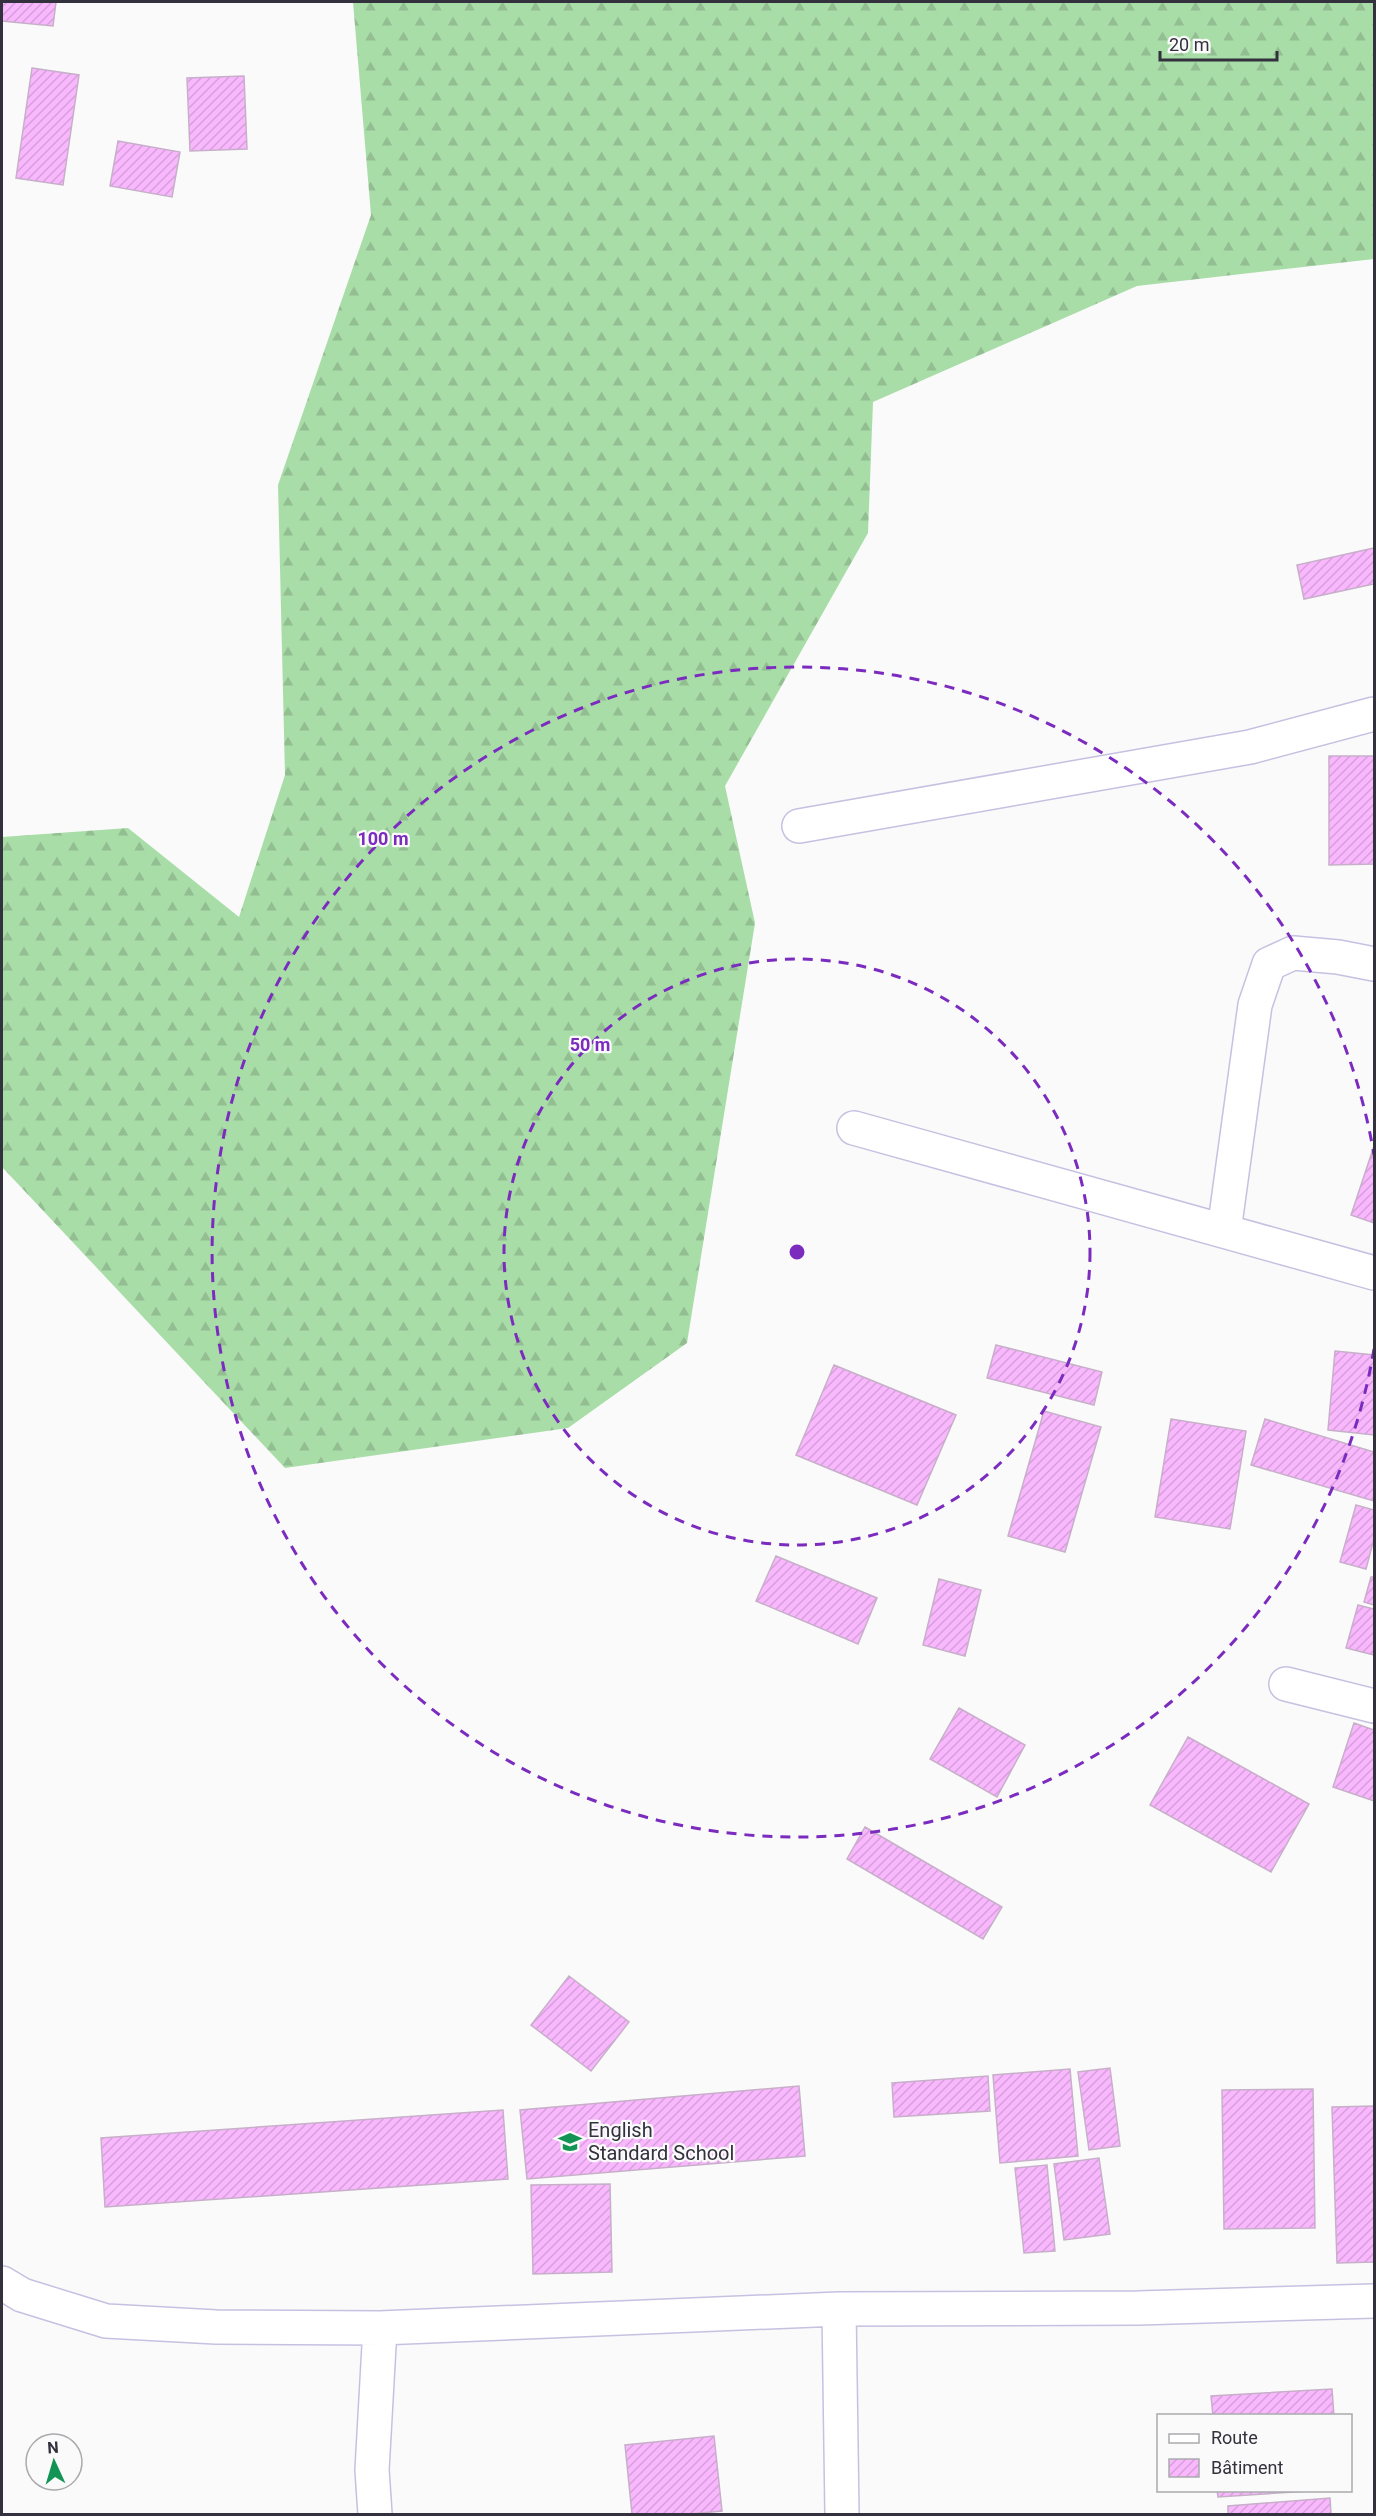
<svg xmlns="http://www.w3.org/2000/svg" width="1376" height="2516" viewBox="0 0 1376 2516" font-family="Roboto,sans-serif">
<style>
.forest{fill:url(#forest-firs)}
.building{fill:url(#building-hatch);stroke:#c7afc9;stroke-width:1.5}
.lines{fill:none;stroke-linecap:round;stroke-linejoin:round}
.minor-casing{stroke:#c6c1e1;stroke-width:36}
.minor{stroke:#fff;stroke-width:33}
.ring{fill:none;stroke:#7b2cbf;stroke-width:3;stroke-dasharray:10 8}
.labels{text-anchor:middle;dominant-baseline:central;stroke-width:4.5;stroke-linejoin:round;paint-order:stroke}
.poi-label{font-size:20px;fill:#33313d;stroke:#fafafa;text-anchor:start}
.centre{fill:#7b2cbf;stroke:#fafafa;stroke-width:3}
.ring-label{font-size:18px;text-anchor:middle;font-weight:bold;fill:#7b2cbf;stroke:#fafafa;stroke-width:4.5;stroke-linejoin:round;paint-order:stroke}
</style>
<defs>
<pattern id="forest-firs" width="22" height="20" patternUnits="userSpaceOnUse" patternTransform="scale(1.5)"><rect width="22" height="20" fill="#a9dda8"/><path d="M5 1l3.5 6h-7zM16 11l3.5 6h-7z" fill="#92be92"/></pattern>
<pattern id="building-hatch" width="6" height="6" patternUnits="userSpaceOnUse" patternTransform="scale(1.5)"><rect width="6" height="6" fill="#f9b8fe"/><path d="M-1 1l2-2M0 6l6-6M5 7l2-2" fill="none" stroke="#d69fdb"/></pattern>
</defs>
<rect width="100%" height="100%" fill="#fafafa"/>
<path class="forest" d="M 353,2 L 1374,2 L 1374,259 L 1137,286 L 873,402 L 868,533 L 725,786 L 755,923 L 687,1343 L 568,1428 L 285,1468 L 2,1167 L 2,837 L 128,828 L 239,917 L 285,775 L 278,485 L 371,215 Z"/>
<path class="building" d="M 2,2 L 56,2 L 53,26 L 2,21 Z
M 32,68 L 79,75 L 63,185 L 16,178 Z
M 244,76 L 247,149 L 190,151 L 187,78 Z
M 118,141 L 180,152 L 172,197 L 110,186 Z
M 1374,548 L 1374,584 L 1304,599 L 1297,565 Z
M 1329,756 L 1374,756 L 1374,864 L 1329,865 Z
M 1374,1146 L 1374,1223 L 1351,1215 Z
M 996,1345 L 1102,1372 L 1094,1405 L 987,1378 Z
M 1335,1351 L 1374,1355 L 1374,1435 L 1328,1430 Z
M 834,1365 L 956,1415 L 917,1505 L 796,1455 Z
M 1044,1411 L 1101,1427 L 1065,1552 L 1008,1536 Z
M 1171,1419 L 1246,1431 L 1230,1529 L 1155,1517 Z
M 1265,1419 L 1374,1452 L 1374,1501 L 1251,1465 Z
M 1356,1505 L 1374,1510 L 1374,1539 L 1366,1569 L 1340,1562 Z
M 776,1556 L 877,1598 L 858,1644 L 756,1601 Z
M 1371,1577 L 1374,1577 L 1374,1605 L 1364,1602 Z
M 939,1579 L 981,1590 L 965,1656 L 923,1645 Z
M 1358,1605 L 1374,1609 L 1374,1655 L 1346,1648 Z
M 959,1708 L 1025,1745 L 997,1797 L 930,1759 Z
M 1354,1723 L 1374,1730 L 1374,1801 L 1333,1787 Z
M 1188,1737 L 1309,1804 L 1271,1872 L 1150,1805 Z
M 865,1827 L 1002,1907 L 983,1939 L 847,1859 Z
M 569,1976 L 629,2022 L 591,2071 L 531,2025 Z
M 1110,2068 L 1120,2146 L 1089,2150 L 1078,2072 Z
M 1070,2069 L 1078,2156 L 1000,2163 L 993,2075 Z
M 988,2076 L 990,2111 L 894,2117 L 892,2083 Z
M 799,2086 L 805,2156 L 527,2179 L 520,2110 Z
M 1313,2089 L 1315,2228 L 1224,2229 L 1222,2090 Z
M 1374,2106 L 1374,2262 L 1337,2263 L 1332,2107 Z
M 503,2110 L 508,2179 L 105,2207 L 101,2138 Z
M 1099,2158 L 1110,2234 L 1064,2240 L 1054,2164 Z
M 1047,2165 L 1055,2251 L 1024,2253 L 1015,2168 Z
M 610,2184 L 612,2272 L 533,2274 L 531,2185 Z
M 1332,2389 L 1334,2416 L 1213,2416 L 1211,2396 Z
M 714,2436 L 722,2511 L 691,2514 L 632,2514 L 625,2445 Z
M 1217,2490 L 1325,2490 L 1218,2497 Z
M 1330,2498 L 1331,2514 L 1228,2514 L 1228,2506 Z"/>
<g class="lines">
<g class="minor-casing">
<path id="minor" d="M 799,826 L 1250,747 L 1374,714
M 854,1128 L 1374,1273
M 1224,1231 L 1255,1005 L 1269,964 L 1293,953 L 1338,957 L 1374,964
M 1286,1684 L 1374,1706
M 2,2283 L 22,2295 L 106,2321 L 216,2327 L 380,2328 L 839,2309 L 1138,2308 L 1374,2301
M 839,2309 L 842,2514
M 375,2514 L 372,2470 L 380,2328"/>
</g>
<use href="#minor" class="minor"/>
</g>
<g class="ring">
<circle cx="797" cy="1252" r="293"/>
<path d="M1374 1349A585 585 0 1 1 1374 1155"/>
</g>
<defs>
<g id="school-bare" transform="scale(1.8)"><path d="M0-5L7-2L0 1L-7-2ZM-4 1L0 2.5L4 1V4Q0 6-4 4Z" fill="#129554" stroke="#fafafa" stroke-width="2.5" paint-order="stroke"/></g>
</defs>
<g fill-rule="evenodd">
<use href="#school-bare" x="570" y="2142"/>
</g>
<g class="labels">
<g class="poi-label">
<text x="588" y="2130">English<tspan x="588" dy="23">Standard School</tspan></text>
</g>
</g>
<circle cx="797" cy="1252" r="9" class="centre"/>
<g class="ring-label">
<text x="383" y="845">100 m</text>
<text x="590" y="1051">50 m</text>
</g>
<rect width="1376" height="2516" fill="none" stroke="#33313d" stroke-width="6"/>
<rect x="1157" y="2414" width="195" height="78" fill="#fafafa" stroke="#aaaaae" stroke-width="1.5"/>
<rect x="1169" y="2434" width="30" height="9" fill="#ffffff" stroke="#aaaaae" stroke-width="1.5"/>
<text x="1211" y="2444" font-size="18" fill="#33313d">Route</text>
<rect x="1169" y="2459" width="30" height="18" fill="url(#building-hatch)" stroke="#aaaaae" stroke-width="1.5"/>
<text x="1211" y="2474" font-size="18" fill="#33313d">Bâtiment</text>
<g transform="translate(54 2462) rotate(356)"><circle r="28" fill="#fafafa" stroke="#aaaaae" stroke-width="1.5"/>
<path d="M0-4.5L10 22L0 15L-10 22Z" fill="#129554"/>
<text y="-9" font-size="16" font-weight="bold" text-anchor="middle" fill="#33313d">N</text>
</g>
<path d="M1160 51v9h117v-9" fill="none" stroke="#33313d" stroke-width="3"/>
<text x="1169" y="51" font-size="18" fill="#33313d" stroke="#fafafa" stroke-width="4.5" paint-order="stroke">20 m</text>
</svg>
